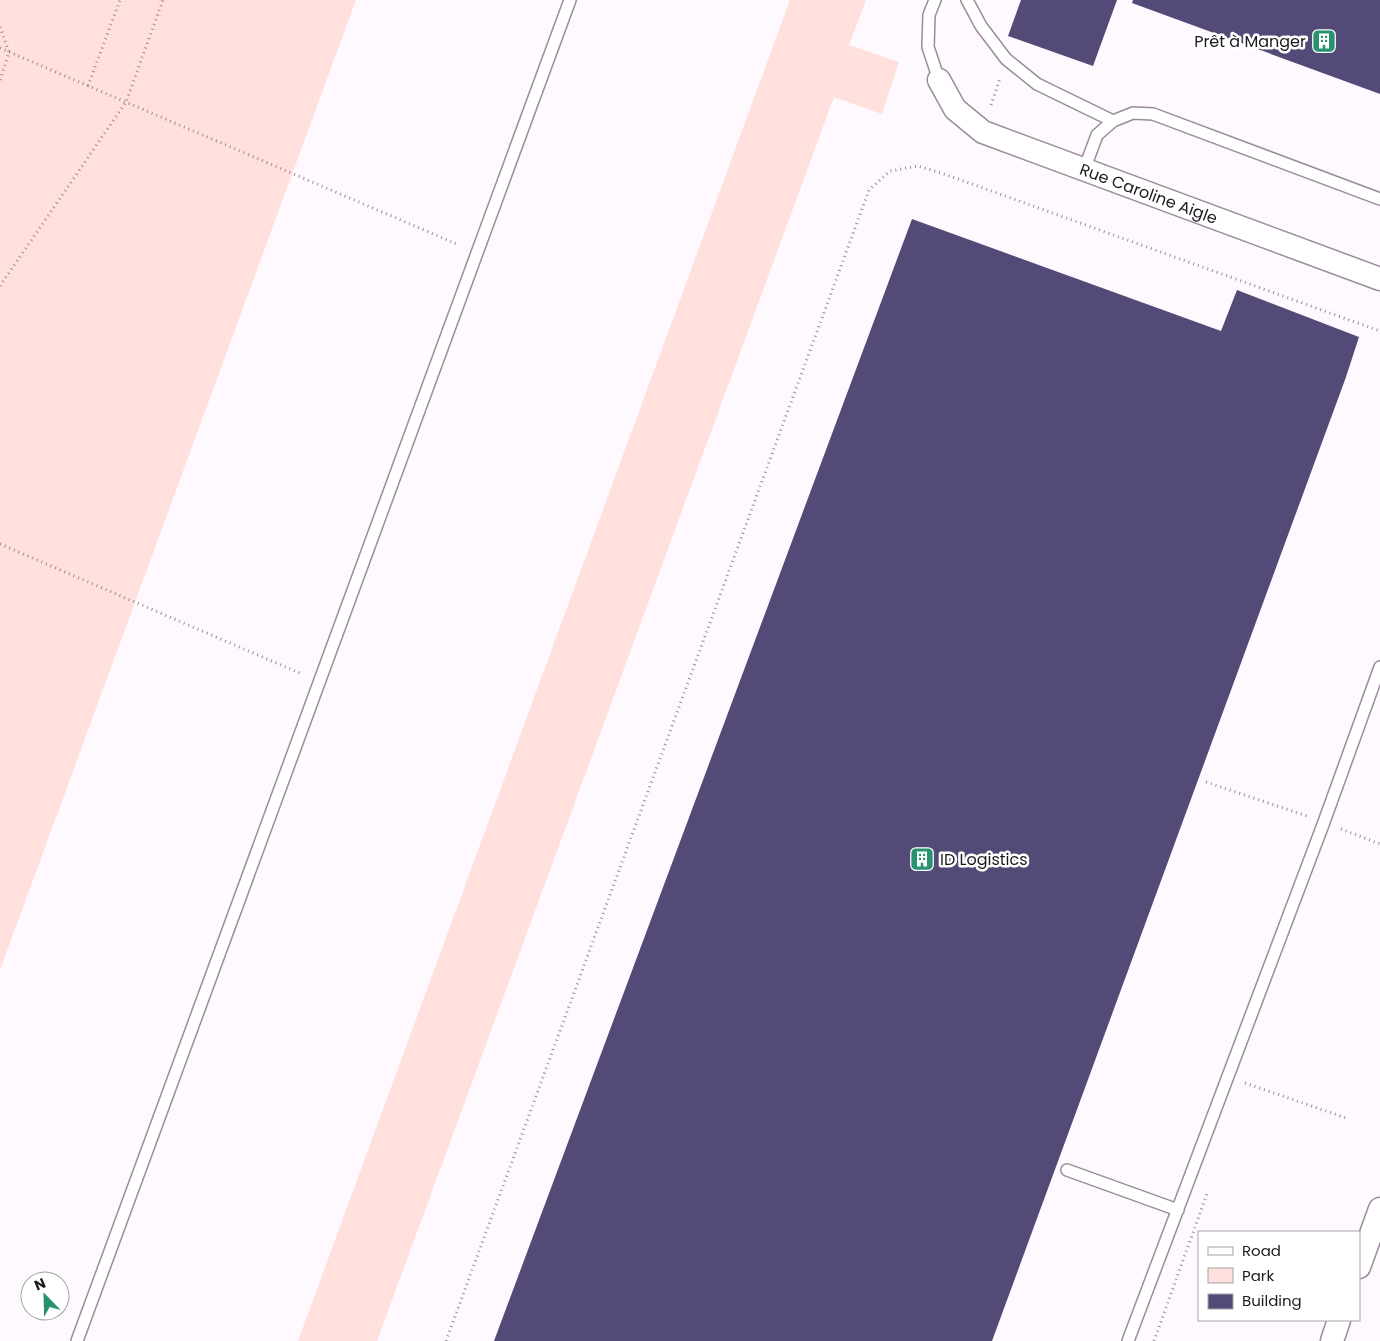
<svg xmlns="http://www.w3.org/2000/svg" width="1380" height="1341" viewBox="0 0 1380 1341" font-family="Poppins,sans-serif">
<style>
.green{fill:#ffe0dc}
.building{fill:#544a78}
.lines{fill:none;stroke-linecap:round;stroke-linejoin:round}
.lane-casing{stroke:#9b8b9c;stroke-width:14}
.street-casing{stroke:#9b8b9c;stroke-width:25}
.path{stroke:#958f95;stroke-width:3;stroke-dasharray:1 4;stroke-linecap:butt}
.lane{stroke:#fff;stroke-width:11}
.street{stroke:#fff;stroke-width:22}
.labels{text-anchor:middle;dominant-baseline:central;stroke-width:5;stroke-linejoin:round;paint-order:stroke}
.poi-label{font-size:16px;fill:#1f191f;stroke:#fff;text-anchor:end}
.street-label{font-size:16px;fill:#1f191f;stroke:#fff}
</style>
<rect width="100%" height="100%" fill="#fef8ff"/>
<path class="green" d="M 0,0 L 356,0 L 0,970 Z
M 790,0 L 866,0 L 849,45 L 899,62 L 882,114 L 834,97 L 377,1341 L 298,1341 Z"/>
<path class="building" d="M 1021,0 L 1117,0 L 1093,66 L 1008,36 Z
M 1133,0 L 1380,0 L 1380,94 L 1132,3 Z
M 912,219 L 1221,331 L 1237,290 L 1359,337 L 1346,377 L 992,1341 L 494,1341 Z"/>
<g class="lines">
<g class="lane-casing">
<path id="lane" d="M 935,0 L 929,15 L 928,47 L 939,80
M 967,0 L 981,26 L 1006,59 L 1037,84 L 1113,121
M 1084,170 L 1097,135 L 1113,121 L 1133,113 L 1153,114 L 1380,199
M 1067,1170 L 1178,1210
M 77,1341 L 570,0
M 1128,1341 L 1324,822 L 1380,667"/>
</g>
<g class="street-casing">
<g id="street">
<path id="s1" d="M 939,80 L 955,109 L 983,132 L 1380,279"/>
<path d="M 1359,1267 L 1380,1209"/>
<path d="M 1332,1341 L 1339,1320"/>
</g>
</g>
<path class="path" d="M 0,27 L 9,52 L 0,81
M 0,48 L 459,245
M 88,86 L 120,0
M 991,105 L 1000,78
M 0,286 L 126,102 L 163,0
M 0,544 L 302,674
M 1206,782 L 1307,816
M 1341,829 L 1380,844
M 1245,1083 L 1349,1119
M 446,1341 L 869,190 L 890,171 L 918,166 L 947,175 L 1380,331
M 1154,1341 L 1208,1191"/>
<use href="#lane" class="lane"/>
<use href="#street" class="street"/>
</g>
<defs>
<g id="building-square" transform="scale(1.25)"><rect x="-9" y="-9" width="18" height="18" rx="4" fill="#279170" stroke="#fff"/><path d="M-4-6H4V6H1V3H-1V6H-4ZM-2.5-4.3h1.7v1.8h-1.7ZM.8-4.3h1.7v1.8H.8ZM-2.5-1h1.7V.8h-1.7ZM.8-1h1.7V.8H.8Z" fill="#fff"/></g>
</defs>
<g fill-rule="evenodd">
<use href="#building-square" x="1324" y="41"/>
<use href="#building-square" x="922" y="859"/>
</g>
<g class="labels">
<g class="poi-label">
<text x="1306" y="41">Prêt à Manger</text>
<text x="940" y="859" text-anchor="start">ID Logistics</text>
</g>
<g class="street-label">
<text stroke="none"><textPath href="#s1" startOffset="246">Rue Caroline Aigle</textPath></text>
</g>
</g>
<rect x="1198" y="1231" width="162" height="90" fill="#ffffff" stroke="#a5a3a5"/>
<rect x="1208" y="1247" width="25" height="8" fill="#ffffff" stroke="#a5a3a5"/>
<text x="1242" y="1256" font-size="15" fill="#1f191f">Road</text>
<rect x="1208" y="1268" width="25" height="15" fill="#ffe0dc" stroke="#a5a3a5"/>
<text x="1242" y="1281" font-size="15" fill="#1f191f">Park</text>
<rect x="1208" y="1294" width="25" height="15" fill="#544a78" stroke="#a5a3a5"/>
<text x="1242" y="1306" font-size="15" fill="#1f191f">Building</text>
<g transform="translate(45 1296) rotate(337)"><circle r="24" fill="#ffffff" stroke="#a5a3a5"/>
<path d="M0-4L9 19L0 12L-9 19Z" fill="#279170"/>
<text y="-8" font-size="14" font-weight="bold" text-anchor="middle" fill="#1f191f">N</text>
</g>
</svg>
